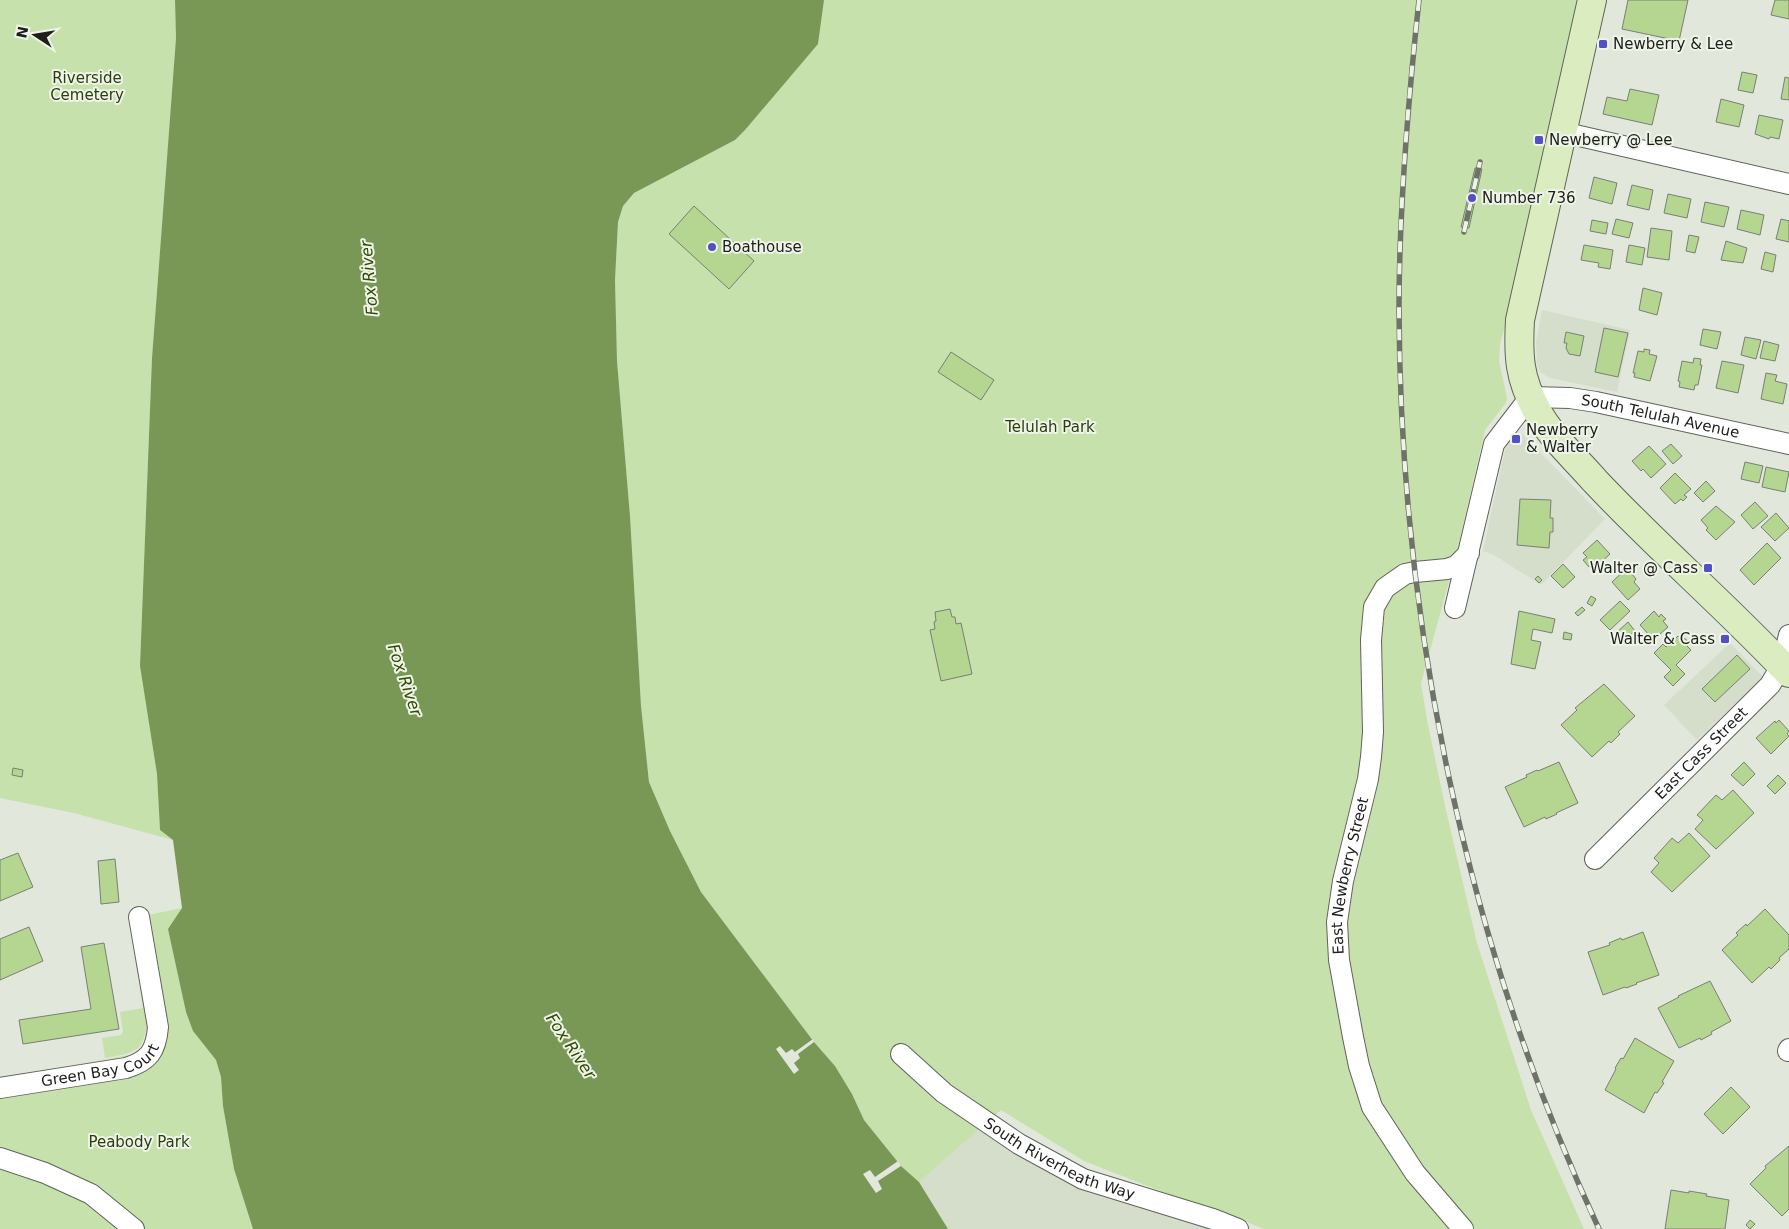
<svg xmlns="http://www.w3.org/2000/svg" width="1789" height="1229" viewBox="0 0 1789 1229" font-family="'DejaVu Sans',sans-serif">
<style>
.built{fill:#d4decb}
.green{fill:#c6e1ab}
.water{fill:#799856}
.pier{fill:#e1e7db}
.building{fill:#b4d691;stroke:#7a7f75}
.lines{fill:none;stroke-linecap:round;stroke-linejoin:round}
.minor-casing{stroke:#5f645a;stroke-width:22}
.secondary-casing{stroke:#5f645a;stroke-width:30}
.minor{stroke:#fff;stroke-width:20}
.secondary{stroke:#dbecc1;stroke-width:28}
.rail-casing{stroke:#6e726b;stroke-width:5.5}
.rail{stroke:#eef4e8;stroke-width:4;stroke-dasharray:11;stroke-linecap:butt}
.poi-dot{fill:#544fc7;stroke:#eef4e8;stroke-width:2}
.labels{text-anchor:middle;dominant-baseline:central;stroke-width:4;stroke-linejoin:round;paint-order:stroke}
.poi-label{font-size:15px;fill:#1c1e1a;stroke:#eef4e8;text-anchor:start}
.park-label{font-size:15px;fill:#2a3e0d;stroke:#eef4e8}
.street-label{font-size:15px;fill:#1c1e1a;stroke:#eef4e8}
.water-label{font-size:16px;font-style:italic;fill:#2f4b00;stroke:#eef4e8}
</style>
<rect width="100%" height="100%" fill="#e1e7db"/>
<path class="built" d="M 1542,310 L 1630,330 L 1617,392 L 1550,378 L 1540,372 L 1537,365 L 1536,342 Z
M 1522,434 L 1605,519 L 1541,585 L 1494,555 L 1483,551 L 1505,450 L 1510,441 Z
M 1730,643 L 1763,677 L 1697,740 L 1664,705 Z
M 978,1130 L 1075,1185 L 1104,1197 L 1209,1229 L 948,1229 L 919,1182 Z"/>
<path class="green" d="M 0,0 L 175,0 L 176,38 L 152,358 L 140,666 L 157,774 L 160,830 L 173,840 L 74,813 L 0,798 Z
M 824,0 L 1579,0 L 1507,319 L 1500,344 L 1499,361 L 1507,398 L 1505,404 L 1485,430 L 1456,556 L 1421,683 L 1427,720 L 1445,806 L 1477,943 L 1531,1110 L 1584,1229 L 1264,1229 L 1230,1215 L 1186,1201 L 1084,1161 L 1001,1110 L 919,1182 L 901,1166 L 864,1120 L 852,1094 L 835,1066 L 814,1042 L 701,892 L 670,831 L 649,782 L 641,706 L 630,516 L 617,361 L 615,280 L 618,222 L 623,206 L 634,193 L 735,140 L 818,44 Z
M 182,908 L 169,929 L 186,1012 L 193,1031 L 216,1060 L 221,1077 L 223,1106 L 234,1169 L 253,1229 L 0,1229 L 0,1078 L 130,1055 C 142,1049 149,1042 146,1028 C 143,1055 128,1053 105,1058 L 102,1038 L 121,1035 L 123,1032 L 120,1012 L 143,1008 L 134,946 L 139,917 Z"/>
<path class="water" d="M 175,0 L 824,0 L 818,44 L 745,130 L 735,140 L 634,193 L 623,206 L 618,222 L 615,280 L 617,361 L 630,516 L 641,706 L 649,782 L 670,831 L 701,892 L 814,1042 L 835,1066 L 852,1094 L 864,1120 L 901,1166 L 919,1182 L 948,1229 L 253,1229 L 234,1169 L 223,1106 L 221,1077 L 216,1060 L 193,1031 L 186,1012 L 168,929 L 182,908 L 173,840 L 160,830 L 157,774 L 140,666 L 152,358 L 176,38 Z"/>
<path class="pier" d="M 813,1039 L 814,1042 L 798,1054 L 800,1058 L 794,1063 L 799,1070 L 794,1074 L 776,1049 L 780,1046 L 786,1053 L 792,1049 L 795,1052 Z
M 898,1161 L 901,1166 L 878,1181 L 882,1189 L 876,1193 L 863,1174 L 870,1170 L 875,1177 Z"/>
<path class="building" d="M 1628,0 L 1688,0 L 1679,41 L 1622,29 Z
M 1775,0 L 1789,0 L 1789,19 L 1771,15 Z
M 1742,72 L 1757,75 L 1753,93 L 1738,90 Z
M 1785,77 L 1789,78 L 1789,100 L 1781,99 Z
M 1630,89 L 1659,95 L 1652,125 L 1603,114 L 1607,97 L 1627,101 Z
M 1721,99 L 1744,105 L 1739,127 L 1716,122 Z
M 1759,115 L 1783,120 L 1779,139 L 1770,137 L 1769,139 L 1755,134 Z
M 1475,168 L 1482,169 L 1469,228 L 1461,227 Z
M 1594,177 L 1617,183 L 1612,204 L 1589,198 Z
M 1632,185 L 1653,190 L 1649,210 L 1627,205 Z
M 1668,194 L 1691,199 L 1687,218 L 1664,213 Z
M 1705,202 L 1729,207 L 1724,227 L 1701,222 Z
M 694,206 L 754,261 L 729,289 L 669,234 Z
M 1741,210 L 1764,215 L 1760,235 L 1737,229 Z
M 1616,219 L 1633,223 L 1629,238 L 1612,234 Z
M 1781,219 L 1789,221 L 1789,220 L 1789,242 L 1776,239 Z
M 1592,220 L 1608,223 L 1606,234 L 1590,231 Z
M 1651,228 L 1672,231 L 1669,260 L 1647,257 Z
M 1689,235 L 1699,237 L 1695,253 L 1686,251 Z
M 1726,241 L 1747,248 L 1743,263 L 1721,260 Z
M 1584,245 L 1613,250 L 1610,269 L 1598,267 L 1599,263 L 1581,260 Z
M 1629,245 L 1645,248 L 1642,265 L 1626,262 Z
M 1765,252 L 1776,255 L 1773,272 L 1761,269 Z
M 1643,288 L 1662,293 L 1657,315 L 1639,310 Z
M 1604,328 L 1628,333 L 1618,377 L 1595,372 Z
M 1703,329 L 1721,332 L 1717,349 L 1700,345 Z
M 1566,332 L 1584,336 L 1580,356 L 1569,354 L 1566,348 L 1567,343 L 1564,343 Z
M 1745,337 L 1761,340 L 1756,359 L 1741,355 Z
M 1764,341 L 1779,345 L 1775,361 L 1760,358 Z
M 1644,349 L 1650,350 L 1649,354 L 1657,356 L 1650,381 L 1634,377 L 1635,373 L 1633,373 L 1638,351 L 1644,352 Z
M 951,352 L 994,380 L 981,400 L 938,372 Z
M 1694,358 L 1701,359 L 1700,365 L 1702,365 L 1698,385 L 1695,385 L 1694,390 L 1679,387 L 1680,382 L 1678,381 L 1682,361 L 1693,363 Z
M 1722,361 L 1744,365 L 1738,393 L 1716,388 Z
M 1766,373 L 1777,375 L 1775,381 L 1787,384 L 1783,404 L 1761,399 Z
M 1671,444 L 1682,456 L 1673,464 L 1662,451 Z
M 1649,446 L 1666,464 L 1651,478 L 1643,469 L 1641,471 L 1632,461 Z
M 1745,462 L 1763,466 L 1759,483 L 1741,479 Z
M 1766,467 L 1789,472 L 1785,492 L 1762,487 Z
M 1675,473 L 1691,489 L 1684,495 L 1687,497 L 1683,501 L 1681,499 L 1675,504 L 1660,488 Z
M 1706,481 L 1715,491 L 1703,502 L 1694,493 Z
M 1520,499 L 1551,500 L 1550,518 L 1553,518 L 1553,532 L 1550,532 L 1549,548 L 1517,545 Z
M 1755,502 L 1768,516 L 1753,529 L 1741,515 Z
M 1716,506 L 1735,522 L 1716,540 L 1706,530 L 1708,528 L 1701,520 Z
M 1776,513 L 1789,528 L 1775,541 L 1761,527 Z
M 1597,540 L 1610,554 L 1596,567 L 1593,564 L 1589,567 L 1583,560 L 1587,557 L 1583,553 Z
M 1767,543 L 1781,558 L 1754,585 L 1740,570 Z
M 1563,564 L 1575,577 L 1563,588 L 1551,576 Z
M 1627,568 L 1636,579 L 1634,582 L 1640,589 L 1628,600 L 1612,582 Z
M 1538,576 L 1542,580 L 1539,583 L 1535,579 Z
M 1591,596 L 1596,599 L 1592,606 L 1587,603 Z
M 1620,601 L 1630,611 L 1610,630 L 1600,620 Z
M 1582,607 L 1585,610 L 1578,616 L 1575,613 Z
M 950,609 L 952,617 L 955,617 L 956,624 L 961,623 L 972,674 L 941,681 L 930,630 L 935,629 L 934,622 L 936,621 L 935,612 Z
M 1519,611 L 1555,619 L 1552,633 L 1533,629 L 1531,640 L 1541,642 L 1535,669 L 1511,664 Z
M 1654,611 L 1659,617 L 1661,614 L 1666,619 L 1663,621 L 1668,627 L 1650,643 L 1648,638 L 1650,636 L 1640,625 Z
M 1628,622 L 1635,631 L 1623,641 L 1616,633 Z
M 1564,632 L 1572,634 L 1571,640 L 1563,639 Z
M 1678,636 L 1682,640 L 1684,638 L 1690,643 L 1687,646 L 1691,650 L 1676,665 L 1685,674 L 1673,686 L 1664,677 L 1671,670 L 1654,653 L 1663,644 L 1666,647 Z
M 1737,655 L 1750,669 L 1715,702 L 1702,689 Z
M 1604,684 L 1635,716 L 1618,732 L 1620,734 L 1611,743 L 1609,741 L 1592,757 L 1561,725 L 1577,710 L 1575,708 Z
M 1779,720 L 1789,731 L 1787,734 L 1789,736 L 1771,754 L 1756,738 L 1775,721 L 1776,723 Z
M 1559,762 L 1578,803 L 1556,813 L 1557,814 L 1546,819 L 1545,817 L 1524,827 L 1505,787 L 1527,777 L 1526,775 L 1537,770 L 1538,771 Z
M 1744,762 L 1755,774 L 1743,786 L 1731,775 Z
M 13,768 L 23,770 L 22,777 L 12,775 Z
M 1778,775 L 1786,783 L 1775,794 L 1767,786 Z
M 1733,790 L 1754,813 L 1716,849 L 1695,829 L 1703,820 L 1697,815 L 1716,795 L 1722,800 Z
M 1689,833 L 1710,856 L 1672,892 L 1651,872 L 1659,863 L 1654,858 L 1672,838 L 1678,843 Z
M 18,853 L 33,887 L 0,901 L 0,860 Z
M 115,859 L 119,902 L 101,904 L 98,861 Z
M 1765,909 L 1789,935 L 1789,949 L 1779,958 L 1780,960 L 1771,969 L 1769,967 L 1752,983 L 1722,950 L 1738,935 L 1736,933 L 1746,924 L 1747,926 Z
M 29,927 L 43,961 L 0,980 L 0,939 Z
M 1643,932 L 1659,975 L 1636,983 L 1637,984 L 1626,988 L 1625,987 L 1603,995 L 1588,952 L 1610,945 L 1609,943 L 1621,938 L 1622,940 Z
M 104,943 L 119,1029 L 23,1044 L 19,1020 L 91,1009 L 81,947 Z
M 1710,981 L 1731,1021 L 1711,1032 L 1712,1034 L 1701,1040 L 1700,1038 L 1679,1048 L 1658,1008 L 1679,997 L 1678,996 Z
M 1635,1038 L 1674,1061 L 1662,1082 L 1664,1083 L 1657,1093 L 1655,1092 L 1644,1113 L 1605,1090 L 1616,1069 L 1615,1068 L 1621,1058 L 1623,1059 Z
M 1731,1087 L 1750,1107 L 1723,1134 L 1704,1114 Z
M 1789,1146 L 1789,1209 L 1782,1216 L 1750,1184 L 1766,1168 L 1765,1166 Z
M 1671,1190 L 1689,1193 L 1689,1191 L 1707,1194 L 1706,1196 L 1729,1200 L 1725,1229 L 1665,1229 Z
M 1750,1220 L 1755,1224 L 1750,1229 L 1746,1225 Z"/>
<g class="lines">
<g class="minor-casing">
<g id="minor">
<path d="M 1562,132 L 1789,184"/>
<path id="s1" d="M 1455,608 L 1494,444 L 1530,397 L 1570,398 L 1596,402 L 1789,444"/>
<path id="s2" d="M 1595,859 L 1770,685 L 1782,665 L 1789,635"/>
<path d="M 1788,1051 L 1789,1049"/>
<path id="s3" d="M 901,1054 L 944,1093 L 1019,1144 L 1083,1179 L 1213,1219 L 1238,1229"/>
<path id="s4" d="M 0,1088 L 126,1068 C 149,1061 156,1051 158,1027 L 139,917"/>
<path d="M 0,1158 L 45,1173 L 91,1194 L 134,1229"/>
<path id="s5" d="M 1463,1229 L 1415,1173 L 1372,1107 L 1359,1066 L 1353,1037 L 1339,960 L 1337,922 L 1343,881 L 1368,779 L 1371,757 L 1373,732 L 1371,640 L 1374,607 L 1385,588 L 1405,574 L 1415,572 L 1447,569 L 1456,566 L 1469,553"/>
</g>
</g>
<g class="secondary-casing">
<path id="secondary" d="M 1592,0 L 1520,320 C 1518,356 1519,378 1537,411 C 1551,437 1576,459 1595,481 C 1657,547 1727,607 1789,673"/>
</g>
<use href="#minor" class="minor"/>
<use href="#secondary" class="secondary"/>
<g class="rail-casing">
<path id="rail" d="M 1419,0 C 1408,102 1399,206 1399,309 C 1400,623 1466,944 1599,1229
M 1464,232 L 1480,162"/>
</g>
<use href="#rail" class="rail"/>
</g>
<g class="poi-dot">
<rect x="1598" y="39" width="10" height="10" rx="2.5"/>
<rect x="1534" y="135" width="10" height="10" rx="2.5"/>
<circle cx="1472" cy="198" r="5"/>
<circle cx="712" cy="247" r="5"/>
<rect x="1511" y="434" width="10" height="10" rx="2.5"/>
<rect x="1703" y="563" width="10" height="10" rx="2.5"/>
<rect x="1720" y="634" width="10" height="10" rx="2.5"/>
</g>
<g class="labels">
<g class="poi-label">
<text x="1613" y="44">Newberry &amp; Lee</text>
<text x="1549" y="140">Newberry @ Lee</text>
<text x="1482" y="198">Number 736</text>
<text x="722" y="247">Boathouse</text>
<text x="1526" y="430">Newberry<tspan x="1526" dy="17">&amp; Walter</tspan></text>
<text x="1698" y="568" text-anchor="end">Walter @ Cass</text>
<text x="1715" y="639" text-anchor="end">Walter &amp; Cass</text>
</g>
<g class="park-label">
<text x="87" y="78">Riverside<tspan x="87" dy="17">Cemetery</tspan></text>
<text x="1050" y="427">Telulah Park</text>
<text x="139" y="1142">Peabody Park</text>
</g>
<g class="street-label">
<text stroke="none"><textPath href="#s1" startOffset="360">South Telulah Avenue</textPath></text>
<text stroke="none"><textPath href="#s2" startOffset="150">East Cass Street</textPath></text>
<text stroke="none"><textPath href="#s5" startOffset="389">East Newberry Street</textPath></text>
<text stroke="none"><textPath href="#s4" startOffset="104">Green Bay Court</textPath></text>
<text stroke="none"><textPath href="#s3" startOffset="192">South Riverheath Way</textPath></text>
</g>
<g class="water-label">
<text transform="translate(369 278) rotate(-95)">Fox River</text>
<text transform="translate(405 680) rotate(71)">Fox River</text>
<text transform="translate(571 1046) rotate(56)">Fox River</text>
</g>
</g>
<g transform="translate(35 35) rotate(282)" stroke="#eef4e8" stroke-width="4" paint-order="stroke">
<path d="M0-4L9 19L0 12L-9 19Z" fill="#1c1e1a"/>
<text y="-8" font-size="14" font-weight="bold" text-anchor="middle" fill="#1c1e1a">N</text>
</g>
</svg>
